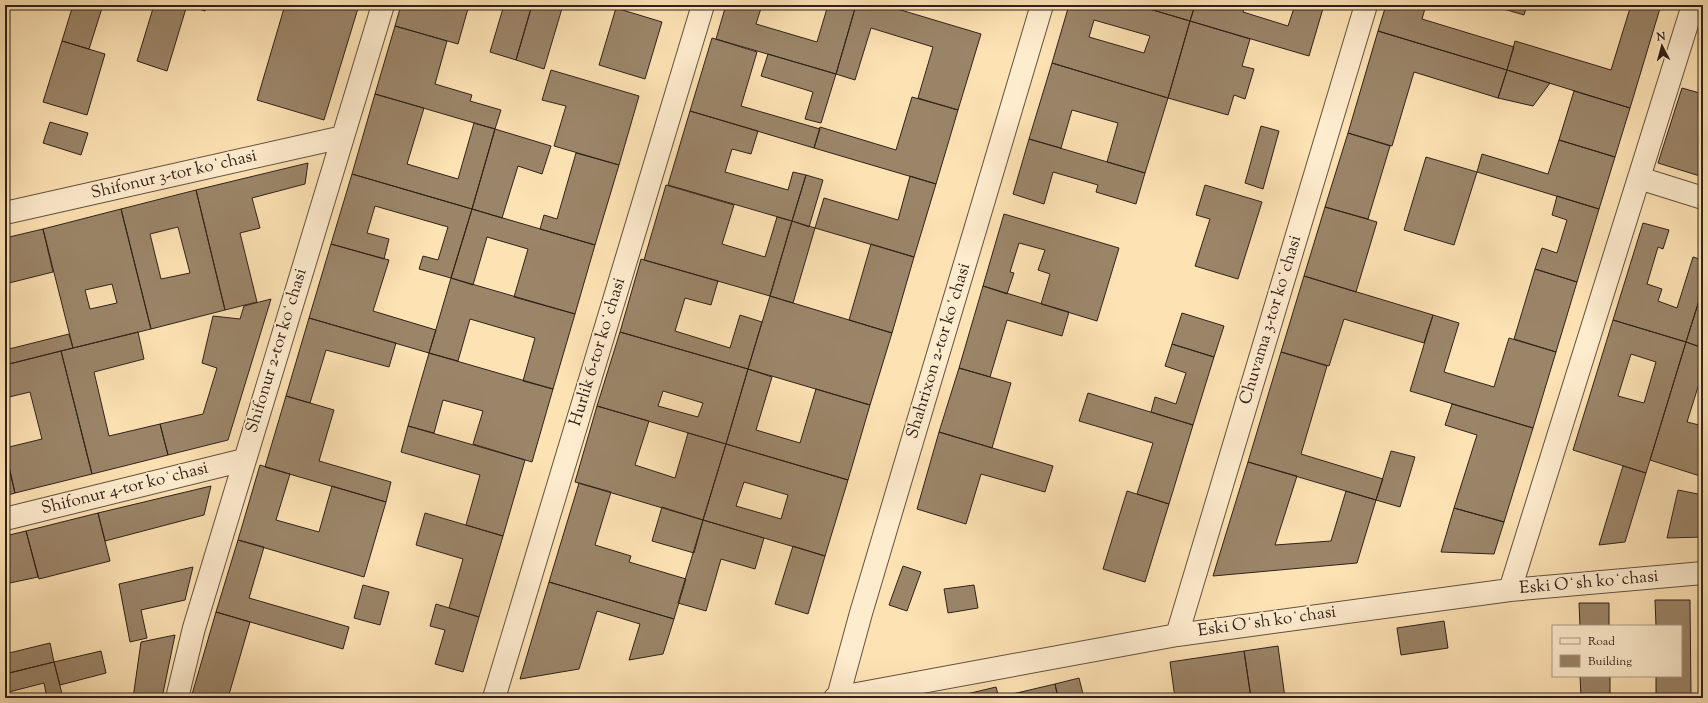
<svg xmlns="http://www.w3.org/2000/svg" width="1708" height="703" viewBox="0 0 1708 703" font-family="'Sorts Mill Goudy',serif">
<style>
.building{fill:#9b8569;stroke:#302118;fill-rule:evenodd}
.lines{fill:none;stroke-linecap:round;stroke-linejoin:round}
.street-casing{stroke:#63513f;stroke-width:24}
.street{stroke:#feecce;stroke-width:22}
.labels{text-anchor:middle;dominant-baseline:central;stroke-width:4;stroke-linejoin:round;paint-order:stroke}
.street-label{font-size:17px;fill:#302118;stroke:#feecce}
</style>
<rect width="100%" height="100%" fill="#fde2b4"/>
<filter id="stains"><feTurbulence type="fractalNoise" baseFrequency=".005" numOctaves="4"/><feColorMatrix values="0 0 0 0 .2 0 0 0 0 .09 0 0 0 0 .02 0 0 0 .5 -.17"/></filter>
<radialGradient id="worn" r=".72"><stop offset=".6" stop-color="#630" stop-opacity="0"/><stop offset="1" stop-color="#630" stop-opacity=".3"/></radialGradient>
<path class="building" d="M 73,5 L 103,5 L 89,49 L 62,41 Z
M 154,5 L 187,5 L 167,71 L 137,61 Z
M 187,5 L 206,5 L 205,11 Z
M 285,5 L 359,5 L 324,120 L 257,100 Z
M 401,5 L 469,5 L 458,44 L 395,26 Z
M 504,5 L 532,5 L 516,60 L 490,52 Z
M 532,5 L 563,5 L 544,69 L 516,60 Z
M 726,5 L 762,5 L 756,24 L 817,42 L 828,5 L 856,5 L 836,74 L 716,39 Z
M 856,5 L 884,5 L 981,34 L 958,110 L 918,98 L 933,47 L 871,28 L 855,80 L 836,74 Z
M 1069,5 L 1136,5 L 1190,21 L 1168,98 L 1052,63 ZM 1094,20 L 1150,36 L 1144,53 L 1089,37 Z
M 1136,5 L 1195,5 L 1190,21 Z
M 1195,5 L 1245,5 L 1243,12 L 1288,26 L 1295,5 L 1324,5 L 1309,56 L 1190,21 Z
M 1386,5 L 1426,5 L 1422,19 L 1514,47 L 1507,70 L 1378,31 Z
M 1490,5 L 1527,5 L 1524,15 Z
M 1631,5 L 1661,5 L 1630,108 L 1507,70 L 1515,41 L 1611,70 Z
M 616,8 L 662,22 L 645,79 L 599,65 Z
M 1190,21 L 1250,39 L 1242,66 L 1254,69 L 1245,99 L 1234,95 L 1228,115 L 1168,98 Z
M 395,26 L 447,41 L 435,84 L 472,95 L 470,101 L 501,110 L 495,129 L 375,94 Z
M 1378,31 L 1507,70 L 1498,98 L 1414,72 L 1392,146 L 1348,133 Z
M 712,38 L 757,52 L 741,106 L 820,129 L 814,148 L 690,111 Z
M 62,41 L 105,54 L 87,115 L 43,102 Z
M 768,54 L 836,74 L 821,123 L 805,119 L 813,92 L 761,76 Z
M 1052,63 L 1168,98 L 1145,173 L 1107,162 L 1118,123 L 1072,110 L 1061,148 L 1029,139 Z
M 551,70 L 639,96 L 619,165 L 554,146 L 566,106 L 542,100 Z
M 1507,70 L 1550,83 L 1533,106 L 1498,98 Z
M 1682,88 L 1703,94 L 1703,177 L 1658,163 Z
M 1574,91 L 1630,108 L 1615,157 L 1559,140 Z
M 375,94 L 424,108 L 407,164 L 458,179 L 474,123 L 495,129 L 472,209 L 352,174 Z
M 912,97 L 958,110 L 936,184 L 814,148 L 820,127 L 896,150 Z
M 690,111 L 758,131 L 751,154 L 732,149 L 725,172 L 788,190 L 793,172 L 806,175 L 792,221 L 668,185 Z
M 50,122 L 88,133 L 81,155 L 43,143 Z
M 1261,126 L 1279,131 L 1263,189 L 1245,183 Z
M 495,129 L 551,146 L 542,174 L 518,166 L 502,218 L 472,209 Z
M 1348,133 L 1390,146 L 1368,219 L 1325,207 Z
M 1029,139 L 1145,173 L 1136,204 L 1096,192 L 1098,185 L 1053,172 L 1044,204 L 1013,194 Z
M 1559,140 L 1615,157 L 1599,209 L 1477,172 L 1482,154 L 1548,174 Z
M 576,153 L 619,165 L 595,245 L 540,229 L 544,215 L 557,219 Z
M 1426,157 L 1477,172 L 1454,245 L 1404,230 Z
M 308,163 L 305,184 L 252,198 L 260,228 L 240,233 L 257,302 L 225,310 L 196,190 Z
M 352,174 L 472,209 L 451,278 L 419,269 L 423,256 L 438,260 L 448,227 L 375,206 L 367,233 L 389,239 L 384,259 L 331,244 Z
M 806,175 L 823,180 L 809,227 L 792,221 Z
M 910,176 L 936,184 L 914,257 L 815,228 L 824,198 L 898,220 Z
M 666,185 L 734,205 L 722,244 L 765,257 L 777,217 L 792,221 L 770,296 L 644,260 Z
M 1205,185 L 1262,202 L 1238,279 L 1195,266 L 1210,219 L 1196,215 Z
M 196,190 L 225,310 L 151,329 L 121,209 ZM 178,227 L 190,273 L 161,279 L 150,234 Z
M 1557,196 L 1599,209 L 1577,282 L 1535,269 L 1542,248 L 1557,253 L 1567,220 L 1552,215 Z
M 1325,207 L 1377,222 L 1356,292 L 1304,276 Z
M 121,209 L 151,329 L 73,348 L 43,229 ZM 112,284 L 117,303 L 90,309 L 85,290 Z
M 472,209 L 595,245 L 575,314 L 514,297 L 528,249 L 487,237 L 473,285 L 451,278 Z
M 1004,214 L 1119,248 L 1097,321 L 1041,304 L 1050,274 L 1038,270 L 1045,250 L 1019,243 L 1010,272 L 1014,273 L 1007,294 L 983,286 Z
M 792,221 L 815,228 L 793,303 L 770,296 Z
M 1643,223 L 1669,230 L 1663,249 L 1658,247 L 1647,284 L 1662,289 L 1658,301 L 1677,308 L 1693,257 L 1703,260 L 1703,288 L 1686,342 L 1613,320 Z
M 43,229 L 53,272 L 5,284 L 5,238 Z
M 331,244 L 389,260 L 373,311 L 436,330 L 429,353 L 309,318 Z
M 871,244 L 914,257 L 892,333 L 849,320 Z
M 641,259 L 718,281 L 711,305 L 685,298 L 675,331 L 730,348 L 740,315 L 762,322 L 748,369 L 620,332 Z
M 1535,269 L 1577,282 L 1556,352 L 1514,339 Z
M 1304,276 L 1433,315 L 1424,343 L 1344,319 L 1329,366 L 1281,352 Z
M 451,278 L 575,314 L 553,389 L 523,381 L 535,338 L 470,319 L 458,361 L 429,353 Z
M 983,286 L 1069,312 L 1062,336 L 1007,320 L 990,377 L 959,368 Z
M 1703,288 L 1703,348 L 1686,342 Z
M 770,296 L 892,333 L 870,405 L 748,369 Z
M 271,299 L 228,440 L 168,455 L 160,424 L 203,414 L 217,368 L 202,363 L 213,316 L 240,319 L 244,306 Z
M 1182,313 L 1224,326 L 1214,357 L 1172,344 Z
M 1433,315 L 1459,323 L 1444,372 L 1494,387 L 1509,338 L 1556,352 L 1533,428 L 1410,391 Z
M 309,318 L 396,343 L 389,367 L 326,350 L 310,403 L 286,396 Z
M 1613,320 L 1686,342 L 1646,473 L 1573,450 ZM 1631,354 L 1656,362 L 1644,403 L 1618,396 Z
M 138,332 L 144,359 L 94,372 L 109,436 L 160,424 L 168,455 L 92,474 L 61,351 Z
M 620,332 L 748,369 L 726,444 L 597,406 ZM 663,391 L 703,403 L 698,417 L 658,406 Z
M 69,334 L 73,348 L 5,365 L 5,350 Z
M 1686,342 L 1703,348 L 1703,371 L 1687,422 L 1703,426 L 1703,477 L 1650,460 Z
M 1172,344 L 1214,357 L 1193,425 L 1151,412 L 1155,397 L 1176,404 L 1186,373 L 1165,366 Z
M 61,351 L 92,474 L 15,493 L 5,448 L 42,439 L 30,392 L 5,398 L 5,365 Z
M 1281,352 L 1327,366 L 1301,454 L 1383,479 L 1376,500 L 1248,462 Z
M 429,353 L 553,389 L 532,462 L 473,444 L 483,411 L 443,400 L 434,433 L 408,426 Z
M 959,368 L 1011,383 L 992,448 L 939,432 Z
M 748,369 L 772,377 L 756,430 L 800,443 L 816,389 L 870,405 L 848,480 L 726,444 Z
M 1088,393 L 1193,425 L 1169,504 L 1137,494 L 1153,443 L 1079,421 Z
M 286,396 L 334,410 L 319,461 L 391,482 L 386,502 L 265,467 Z
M 1452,404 L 1533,428 L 1504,522 L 1454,508 L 1477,435 L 1445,425 Z
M 597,406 L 649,421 L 635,465 L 675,478 L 688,433 L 726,444 L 703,520 L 575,482 Z
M 408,426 L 525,460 L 503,536 L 466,525 L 480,475 L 401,452 Z
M 939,432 L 1053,466 L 1045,492 L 981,474 L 966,524 L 917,509 Z
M 726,444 L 848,480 L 825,556 L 703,520 ZM 744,482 L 788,495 L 781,519 L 736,506 Z
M 1391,451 L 1415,457 L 1400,507 L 1376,500 Z
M 5,453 L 15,493 L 5,496 Z
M 1248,462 L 1297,476 L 1275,545 L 1331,541 L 1346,491 L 1376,500 L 1357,563 L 1213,576 Z
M 260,465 L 290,474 L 276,520 L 319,532 L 332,486 L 386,502 L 364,577 L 238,540 Z
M 1623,466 L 1646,473 L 1625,542 L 1599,545 Z
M 579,483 L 611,492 L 595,545 L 631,556 L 629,562 L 686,579 L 674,619 L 549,582 Z
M 211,486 L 204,515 L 105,541 L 98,513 Z
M 1678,490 L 1703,495 L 1703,537 L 1667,538 Z
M 1127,491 L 1169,504 L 1145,582 L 1103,569 Z
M 662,507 L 703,520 L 694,553 L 652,541 Z
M 1454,508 L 1504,522 L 1494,554 L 1441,552 Z
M 98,513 L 110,561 L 39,579 L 26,531 Z
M 425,513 L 503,536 L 479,617 L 449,608 L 463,559 L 416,545 Z
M 703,520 L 764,538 L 755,569 L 721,559 L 706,611 L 678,603 Z
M 26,531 L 38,577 L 5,584 L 5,536 Z
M 238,540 L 264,547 L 249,598 L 349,627 L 343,649 L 216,612 Z
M 793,546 L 825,556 L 808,614 L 775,604 Z
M 903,566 L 921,572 L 907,611 L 889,605 Z
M 193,567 L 185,600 L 141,610 L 147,638 L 130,642 L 119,584 Z
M 549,582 L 674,619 L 663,654 L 629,660 L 640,624 L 597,611 L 579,669 L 520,679 Z
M 363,585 L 389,592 L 380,625 L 354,618 Z
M 974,585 L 978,608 L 948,613 L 944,589 Z
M 1655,600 L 1690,600 L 1691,696 L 1656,697 L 1656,676 L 1681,676 L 1681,626 L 1656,626 Z
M 1579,603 L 1609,603 L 1609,626 L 1580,626 Z
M 436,604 L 479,617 L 463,672 L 435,664 L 445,630 L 430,626 Z
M 216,612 L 250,622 L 228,698 L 191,698 Z
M 1444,621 L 1448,648 L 1401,655 L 1397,628 Z
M 175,635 L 162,698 L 133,698 L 141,642 Z
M 50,643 L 54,662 L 5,674 L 5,654 Z
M 1278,646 L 1285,698 L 1251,698 L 1244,651 Z
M 101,651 L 106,673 L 60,685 L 54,662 Z
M 1244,651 L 1251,698 L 1175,698 L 1170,662 Z
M 54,662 L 63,698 L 47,698 L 44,683 L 5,693 L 6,698 L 5,698 L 5,674 Z
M 1580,676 L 1610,676 L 1610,698 L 1581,698 Z
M 1079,678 L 1084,698 L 1058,698 L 1055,684 Z
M 1055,684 L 1058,698 L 1022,698 L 1021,692 Z
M 996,687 L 999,698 L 950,698 Z
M 1021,692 L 1022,698 L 999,698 L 999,697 Z"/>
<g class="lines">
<g class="street-casing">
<path id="street" d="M 1639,178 L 1703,198
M 5,213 L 343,137
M 5,519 L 244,460
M 1510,590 L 1693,5
M 1177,635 L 1366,5
M 838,697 L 861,613 L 1042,5
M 177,698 L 194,628 L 383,5
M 494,698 L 703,5
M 835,698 L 1177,635 L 1510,590 L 1703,573"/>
</g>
<use href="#street" class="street"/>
</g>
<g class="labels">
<g class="street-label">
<text transform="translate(174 175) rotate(-13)">Shifonur 3-tor koʻchasi</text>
<text transform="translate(1271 320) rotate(-73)">Chuvama 3-tor koʻchasi</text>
<text transform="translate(277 351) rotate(-73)">Shifonur 2-tor koʻchasi</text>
<text transform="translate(939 351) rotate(-73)">Shahrixon 2-tor koʻchasi</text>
<text transform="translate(598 352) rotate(-73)">Hurlik 6-tor koʻchasi</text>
<text transform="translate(125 489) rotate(-14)">Shifonur 4-tor koʻchasi</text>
<text transform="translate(1589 583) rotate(-5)">Eski Oʻsh koʻchasi</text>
<text transform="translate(1267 622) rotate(-8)">Eski Oʻsh koʻchasi</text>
</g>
</g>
<rect width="1708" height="703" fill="none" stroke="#fde2b4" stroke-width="20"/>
<rect x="6" y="6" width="1696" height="691" fill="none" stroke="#302118" stroke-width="2"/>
<rect x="10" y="10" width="1688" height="683" fill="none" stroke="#302118"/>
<rect x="1552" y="625" width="130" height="52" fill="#feecce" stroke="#ac9b85"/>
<rect x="1560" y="638" width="20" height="6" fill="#feecce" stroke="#ac9b85"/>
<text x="1588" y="645" font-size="12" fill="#302118">Road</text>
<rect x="1560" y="655" width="20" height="12" fill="#9b8569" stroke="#ac9b85"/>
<text x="1588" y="665" font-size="12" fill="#302118">Building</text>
<g transform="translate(1662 46) rotate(354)" stroke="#feecce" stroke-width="3" paint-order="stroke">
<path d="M0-3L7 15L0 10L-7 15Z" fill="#302118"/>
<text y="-6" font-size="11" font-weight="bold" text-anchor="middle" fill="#302118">N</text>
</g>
<rect width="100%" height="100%" filter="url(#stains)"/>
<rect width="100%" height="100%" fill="url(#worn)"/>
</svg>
